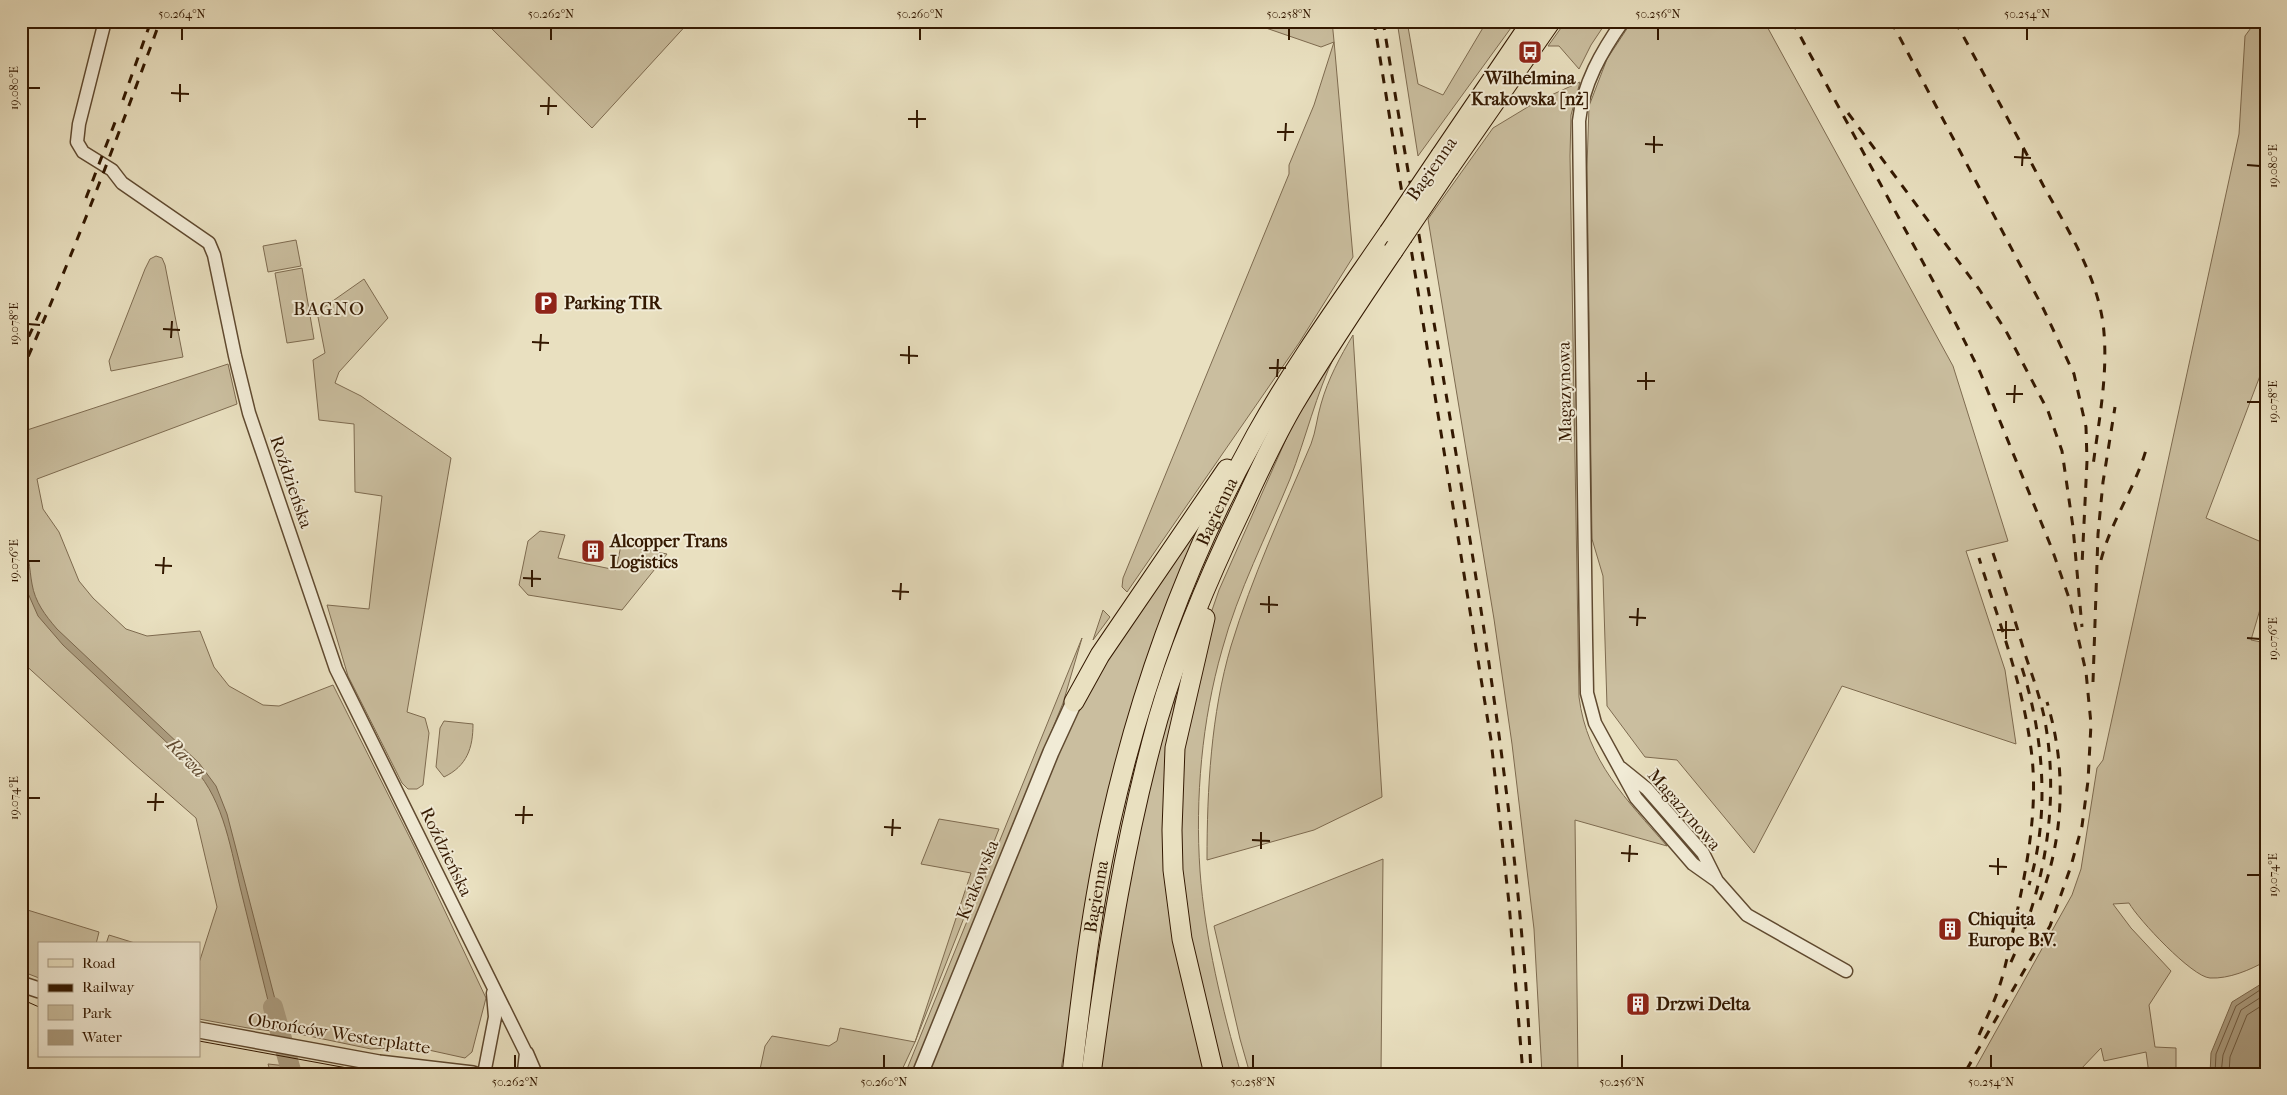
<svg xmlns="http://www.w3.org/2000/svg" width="2287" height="1095" viewBox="0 0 2287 1095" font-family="'IM FELL French Canon',serif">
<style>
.green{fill:#cabe9f;stroke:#7e6b50}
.water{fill:#ab9c7f;stroke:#7b674c}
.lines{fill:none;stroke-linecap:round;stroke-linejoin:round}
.shore{stroke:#6f5a40;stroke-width:1}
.river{stroke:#ab9c7f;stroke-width:20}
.minor-casing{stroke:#604a30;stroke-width:15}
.tertiary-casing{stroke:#604a30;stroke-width:18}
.primary-casing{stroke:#331800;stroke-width:21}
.minor{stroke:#f1ebd6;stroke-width:12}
.tertiary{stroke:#f1ebd6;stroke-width:15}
.primary{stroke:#e9e0c0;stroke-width:19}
.tram{stroke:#331800;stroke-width:1}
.rail{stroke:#331800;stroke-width:3;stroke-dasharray:9 9;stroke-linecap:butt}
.primary-bridge-casing{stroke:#331800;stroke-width:21;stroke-linecap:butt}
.primary-bridge{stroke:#e9e0c0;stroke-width:19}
.ticks{fill:none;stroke:#331800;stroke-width:2}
.labels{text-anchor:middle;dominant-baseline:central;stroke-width:4;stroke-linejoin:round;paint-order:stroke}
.poi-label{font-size:18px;font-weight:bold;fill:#331800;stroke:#f1ebd6;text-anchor:start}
.street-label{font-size:18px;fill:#331800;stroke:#f1ebd6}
.neighbourhood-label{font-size:19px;letter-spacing:1px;fill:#331800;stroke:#f1ebd6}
.water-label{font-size:19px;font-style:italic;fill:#634d33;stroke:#f1ebd6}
.neatline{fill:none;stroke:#331800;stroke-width:2}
.ticks-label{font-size:12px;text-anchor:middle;fill:#331800}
</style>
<rect width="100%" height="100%" fill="#e9e0c0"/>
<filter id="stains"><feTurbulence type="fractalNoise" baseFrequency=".004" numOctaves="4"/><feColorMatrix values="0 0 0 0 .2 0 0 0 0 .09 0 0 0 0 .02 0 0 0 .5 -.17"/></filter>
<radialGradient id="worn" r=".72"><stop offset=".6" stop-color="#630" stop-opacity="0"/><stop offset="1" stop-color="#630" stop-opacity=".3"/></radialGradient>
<path class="green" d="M 484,21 L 690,21 L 592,128 Z
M 1265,21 L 1332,21 L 1334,41 L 1353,257 L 1299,343 L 1127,592 L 1122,587 L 1123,578 L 1289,174 L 1289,165 L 1314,105 L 1334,42 L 1321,47 L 1263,27 Z
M 1397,21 L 1407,21 L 1418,84 L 1443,95 L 1487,21 L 1516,21 L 1418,156 Z
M 1566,21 L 1607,21 L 1591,45 L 1579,69 L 1559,46 L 1548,46 Z
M 1632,21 L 1764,21 L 1953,366 L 2008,541 L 1966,551 L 2005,670 L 2016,744 L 1842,686 L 1754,853 L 1677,760 L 1645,757 L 1607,706 L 1603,576 L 1592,539 L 1587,167 L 1589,106 L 1607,59 Z
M 2256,21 L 2266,21 L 2266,360 L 2206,518 L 2266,544 L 2266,589 L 2251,640 L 2266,643 L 2266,961 C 2250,970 2229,979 2210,978 C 2192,977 2138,919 2129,903 L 2113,904 L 2131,928 L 2171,971 L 2149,1005 L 2155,1047 L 2176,1048 L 2176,1074 L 2149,1074 L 2146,1052 L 2104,1061 L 2101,1048 L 2080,1070 L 2071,1074 L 1972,1074 L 2072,895 L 2081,869 L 2097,768 L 2103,760 L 2239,134 L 2245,36 Z
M 1580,82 L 1571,115 L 1570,156 L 1579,697 C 1587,761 1627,800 1667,846 L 1575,820 L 1578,1074 L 1542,1074 L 1534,929 L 1512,744 L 1494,619 L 1428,219 L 1493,128 L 1536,102 Z
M 296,240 L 301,266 L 268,272 L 263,246 Z
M 156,256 L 162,258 L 165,265 L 183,357 L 111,371 L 109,361 L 145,269 L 150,259 Z
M 302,268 L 314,339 L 287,343 L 275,273 Z
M 364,279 L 388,318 L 339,372 L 335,383 L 361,396 L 451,458 L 407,712 L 425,718 L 429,733 L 423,785 L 417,789 L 408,789 L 402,783 L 348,676 L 327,605 L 369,609 L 382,496 L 355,492 L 354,424 L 319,420 L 313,360 L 325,353 L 317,312 Z
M 1353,335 L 1382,797 L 1314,830 L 1207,860 C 1207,789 1211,714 1231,646 C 1252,577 1283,510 1311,444 C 1316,431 1317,417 1321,404 C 1328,379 1340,357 1353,335 Z
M 1335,355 C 1316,394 1306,438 1290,479 C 1267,535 1238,591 1222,650 C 1202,720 1195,798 1200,871 C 1205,939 1222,1008 1241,1074 L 1220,1074 L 1191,951 L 1180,870 L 1181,764 L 1210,616 L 1219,590 L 1291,428 L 1315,382 Z
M 228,364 L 237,404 L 37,479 L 43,509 L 59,532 L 79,581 L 93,598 L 126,629 L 147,636 L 200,631 L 214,667 L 229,686 L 263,705 L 279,706 L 333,685 L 416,850 L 486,998 L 472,1052 L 465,1058 L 415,1047 L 371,1049 L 304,1035 L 248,1028 L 199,1019 L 199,963 L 217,907 L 196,818 L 133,763 L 21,661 L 21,432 Z
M 1205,511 L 1170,605 L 1072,1012 L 1060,1074 L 926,1074 L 1060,746 L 1095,678 Z
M 540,531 L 565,535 L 558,558 L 616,570 L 621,545 L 667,554 L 622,610 L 528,595 L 519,585 L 528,541 Z
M 1103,610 L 1110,617 L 1093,640 Z
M 1082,638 L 1063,703 L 912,1074 L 905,1074 Z
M 1177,685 L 1167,763 L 1206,1074 L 1101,1074 L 1107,1007 L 1149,779 Z
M 444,721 L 473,724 C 473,748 467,766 444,777 L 436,767 L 440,728 Z
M 939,819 L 999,829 L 915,1042 L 900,1074 L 759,1074 L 765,1046 L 772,1036 L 829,1046 L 837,1041 L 840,1028 L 915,1042 L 971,873 L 921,864 Z
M 1383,859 L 1381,1074 L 1250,1074 L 1240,1039 L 1214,926 Z
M 21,908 L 99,932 L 96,944 L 39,944 L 39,978 L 21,971 Z
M 109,935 L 138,944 L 106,944 Z
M 268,1064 L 287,1066 L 290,1074 L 271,1074 Z
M 294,1067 L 320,1072 L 324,1074 L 296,1074 Z"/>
<path class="water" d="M 21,539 C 30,553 29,568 32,584 C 35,602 45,615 57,629 L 199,763 L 216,786 L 227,814 L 284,1034 L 276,1033 C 265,987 253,941 242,895 C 231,852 225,802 194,768 L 63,645 L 38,616 L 27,591 Z
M 2266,981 L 2266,1074 L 2210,1074 L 2211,1053 L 2232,1002 Z"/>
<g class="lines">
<path class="shore" d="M 2215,1074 L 2216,1054 L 2236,1006 L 2266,986
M 2221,1074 L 2223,1055 L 2241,1010 L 2266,994
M 2229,1074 L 2230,1057 L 2247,1015 L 2266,1003"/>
<path class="river" d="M 273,1007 L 292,1074"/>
<g class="minor-casing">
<path id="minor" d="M 105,21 L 79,124 L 77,142 L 83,152 L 112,170 L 122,183 L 209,243 L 214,255 L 235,356 L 249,413 L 336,669 L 526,1053 L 524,1071 L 521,1074
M 1623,21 C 1601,52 1583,84 1579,121 L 1586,639 L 1587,693 L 1595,723 L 1636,798 L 1693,864 L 1717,881 L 1747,915 L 1846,971
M 1621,768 L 1647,789 L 1703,853 L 1717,881
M 527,1053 L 536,1074
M 484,1074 L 495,1017 L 493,993"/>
</g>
<g class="tertiary-casing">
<path id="tertiary" d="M 21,984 L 39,990
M 199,1030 L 379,1063 L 473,1074
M 920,1074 L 1051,752 L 1074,702"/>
</g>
<g class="primary-casing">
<g id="primary">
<path d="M 1441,155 L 1532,21"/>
<path d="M 1449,168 L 1551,21"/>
<path d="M 1205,618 L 1175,748 L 1172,830 L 1173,870 L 1182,939 L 1214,1074"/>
<path d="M 1074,702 L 1100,655 L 1227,469"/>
<path id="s1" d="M 1072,1074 C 1082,989 1092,904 1111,820 C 1141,687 1189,555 1256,435 C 1295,365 1343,299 1389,232"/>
<path d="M 1091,1074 C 1107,953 1125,837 1158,719 C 1179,647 1209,576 1242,508 C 1258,473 1274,438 1294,404 C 1325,352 1359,301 1393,251"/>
</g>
</g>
<use href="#minor" class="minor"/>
<use href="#tertiary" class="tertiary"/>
<use href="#primary" class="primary"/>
<path class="tram" d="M 21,999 L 39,1007
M 199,1041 L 380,1074"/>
<path class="rail" d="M 1374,21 L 1491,740 L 1509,903 L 1523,1074
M 1383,21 C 1417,229 1455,436 1486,643 C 1507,786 1525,930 1531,1074
M 1792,21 L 1951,314 L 1980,372 L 2052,549 L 2069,598 L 2086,672 L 2091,724 L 2088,781 L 2082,826 L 2071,866 L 2050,926 L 1964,1074
M 1891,21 L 2043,308 L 2074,374 L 2086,427 L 2087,461 L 2082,565
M 1955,21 C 1985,76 2014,130 2043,185 C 2067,228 2096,274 2103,323 C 2109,371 2099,419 2093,466
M 123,100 L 151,21
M 1848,113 L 1979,289 L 2006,331 L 2048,411 L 2062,451 L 2073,527 L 2082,627
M 86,198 L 117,117
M 21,353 L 41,310
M 21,373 C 72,257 117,140 160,21
M 1993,553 C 2004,586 2015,620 2025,654 C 2033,678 2042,702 2046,727 C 2059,807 2044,891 2010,964
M 2101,560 C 2111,521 2135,488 2146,450
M 2022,668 C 2044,737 2050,815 2029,885
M 2093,682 L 2098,534 L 2103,482 L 2115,407
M 2040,900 C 2064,836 2067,768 2047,702
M 1979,1035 C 1985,1021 1992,1007 1997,993 C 2005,972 2009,948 2014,926 C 2027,867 2040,803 2030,742 C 2021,679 1998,619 1979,558"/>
<g class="primary-bridge-casing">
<path id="primary-bridge" d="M 1389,232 L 1441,155
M 1393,251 L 1449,168"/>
</g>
<use href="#primary-bridge" class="primary-bridge"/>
</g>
<path class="ticks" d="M 182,40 L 182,28M 551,40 L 551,28M 920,40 L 920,28M 1289,40 L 1289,28M 1658,40 L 1658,28M 2027,40 L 2027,28M 28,88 L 40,88M 171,93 L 189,94M 180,102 L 180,84M 540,106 L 557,106M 548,115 L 549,97M 908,119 L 926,119M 917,128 L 917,110M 1277,132 L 1294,132M 1285,141 L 1286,123M 1645,144 L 1663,145M 1654,153 L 1654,136M 2014,157 L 2031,158M 2247,165 L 2260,166M 2022,166 L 2023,149M 28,324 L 40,325M 163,329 L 180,330M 171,338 L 172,321M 532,342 L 549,343M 540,351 L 541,334M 900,355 L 918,356M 909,364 L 909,346M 1269,368 L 1286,368M 1277,377 L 1278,359M 1637,381 L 1655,381M 1646,390 L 1646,372M 2006,394 L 2023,394M 2247,402 L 2260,402M 2014,403 L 2015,385M 28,561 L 40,561M 155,565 L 172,566M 163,574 L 164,557M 523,578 L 541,579M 532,587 L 532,570M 892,591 L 909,592M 900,600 L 901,583M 1260,604 L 1278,605M 1269,613 L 1269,596M 1629,617 L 1646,618M 1637,626 L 1638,608M 1997,630 L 2015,630M 2247,638 L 2260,639M 2006,639 L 2006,621M 28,798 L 40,798M 147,802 L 164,802M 155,811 L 156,793M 515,815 L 533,815M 523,824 L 524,806M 884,827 L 901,828M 892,836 L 893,819M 1252,840 L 1270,841M 1261,849 L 1261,832M 1621,853 L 1638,854M 1629,862 L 1630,845M 1989,866 L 2007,867M 1998,875 L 1998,858M 2247,875 L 2260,875M 515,1068 L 515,1055M 884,1068 L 884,1055M 1253,1068 L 1253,1055M 1622,1068 L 1622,1055M 1991,1068 L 1991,1055"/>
<defs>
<g id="bus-square" transform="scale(1.25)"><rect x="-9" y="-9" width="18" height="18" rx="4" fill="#8f2418" stroke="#f1ebd6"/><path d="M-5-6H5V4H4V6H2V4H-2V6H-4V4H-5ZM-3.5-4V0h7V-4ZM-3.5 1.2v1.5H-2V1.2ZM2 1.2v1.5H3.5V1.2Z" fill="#fff"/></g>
<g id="parking-square" transform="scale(1.25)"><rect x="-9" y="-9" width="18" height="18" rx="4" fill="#8f2418" stroke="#f1ebd6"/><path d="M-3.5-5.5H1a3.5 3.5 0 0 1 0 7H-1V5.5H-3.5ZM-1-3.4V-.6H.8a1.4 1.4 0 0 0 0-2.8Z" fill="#fff"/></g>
<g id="building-square" transform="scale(1.25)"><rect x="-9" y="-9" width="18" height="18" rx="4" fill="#8f2418" stroke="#f1ebd6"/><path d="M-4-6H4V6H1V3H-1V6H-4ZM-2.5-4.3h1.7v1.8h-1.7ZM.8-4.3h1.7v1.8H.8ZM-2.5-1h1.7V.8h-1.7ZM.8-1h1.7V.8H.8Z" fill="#fff"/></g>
</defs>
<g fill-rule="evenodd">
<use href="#bus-square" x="1530" y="52"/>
<use href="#parking-square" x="546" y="303"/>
<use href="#building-square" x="593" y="551"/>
<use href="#building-square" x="1950" y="929"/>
<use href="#building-square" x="1638" y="1004"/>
</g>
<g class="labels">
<g class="poi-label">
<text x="1530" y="78" text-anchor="middle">Wilhelmina<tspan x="1530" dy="21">Krakowska [nż]</tspan></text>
<text x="564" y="303">Parking TIR</text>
<text x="610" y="541">Alcopper Trans<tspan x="610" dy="21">Logistics</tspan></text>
<text x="1968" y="919">Chiquita<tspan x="1968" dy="21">Europe B.V.</tspan></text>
<text x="1656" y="1004">Drzwi Delta</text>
</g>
<g class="street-label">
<text transform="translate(1432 169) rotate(-55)">Bagienna</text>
<text transform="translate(1565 392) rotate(-91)">Magazynowa</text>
<text transform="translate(291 482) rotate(71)">Roździeńska</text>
<text stroke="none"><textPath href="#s1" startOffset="584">Bagienna</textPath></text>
<text transform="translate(1684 810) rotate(49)">Magazynowa</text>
<text transform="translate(446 852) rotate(64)">Roździeńska</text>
<text transform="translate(978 880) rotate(-68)">Krakowska</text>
<text stroke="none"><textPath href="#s1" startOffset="179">Bagienna</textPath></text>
<text transform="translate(339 1034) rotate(9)">Obrońców Westerplatte</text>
</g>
<g class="neighbourhood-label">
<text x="329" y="309">BAGNO</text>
</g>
<g class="water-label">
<text transform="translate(186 758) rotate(45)">Rawa</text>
</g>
</g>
<rect width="2287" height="1095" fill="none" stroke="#e9e0c0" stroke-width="55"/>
<rect x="38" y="942" width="162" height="115" fill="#f1ebd6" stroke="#a59780"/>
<rect x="48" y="959" width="25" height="8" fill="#e9e0c0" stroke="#a59780"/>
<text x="82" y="968" font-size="15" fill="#331800">Road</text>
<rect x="48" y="984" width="25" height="8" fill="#331800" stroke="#a59780"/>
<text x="82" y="992" font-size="15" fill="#331800">Railway</text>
<rect x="48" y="1005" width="25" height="15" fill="#cabe9f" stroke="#a59780"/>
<text x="82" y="1018" font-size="15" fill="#331800">Park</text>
<rect x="48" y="1030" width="25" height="15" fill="#ab9c7f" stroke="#a59780"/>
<text x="82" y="1042" font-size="15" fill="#331800">Water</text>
<rect x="28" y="28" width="2232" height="1040" class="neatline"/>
<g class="ticks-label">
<text x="182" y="18">50.264°N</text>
<text x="551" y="18">50.262°N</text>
<text x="920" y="18">50.260°N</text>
<text x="1289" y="18">50.258°N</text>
<text x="1658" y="18">50.256°N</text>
<text x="2027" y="18">50.254°N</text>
<text transform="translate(14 88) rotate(-90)" y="4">19.080°E</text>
<text transform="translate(2273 166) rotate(-90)" y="4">19.080°E</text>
<text transform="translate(14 324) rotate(-90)" y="4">19.078°E</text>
<text transform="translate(2273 402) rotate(-90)" y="4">19.078°E</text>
<text transform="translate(14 561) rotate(-90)" y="4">19.076°E</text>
<text transform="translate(2273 639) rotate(-90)" y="4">19.076°E</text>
<text transform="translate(14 798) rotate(-90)" y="4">19.074°E</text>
<text transform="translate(2273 875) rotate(-90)" y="4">19.074°E</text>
<text x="515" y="1086">50.262°N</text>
<text x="884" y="1086">50.260°N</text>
<text x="1253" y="1086">50.258°N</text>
<text x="1622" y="1086">50.256°N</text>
<text x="1991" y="1086">50.254°N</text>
</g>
<rect width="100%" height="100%" filter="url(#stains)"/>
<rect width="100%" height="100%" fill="url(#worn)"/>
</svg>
